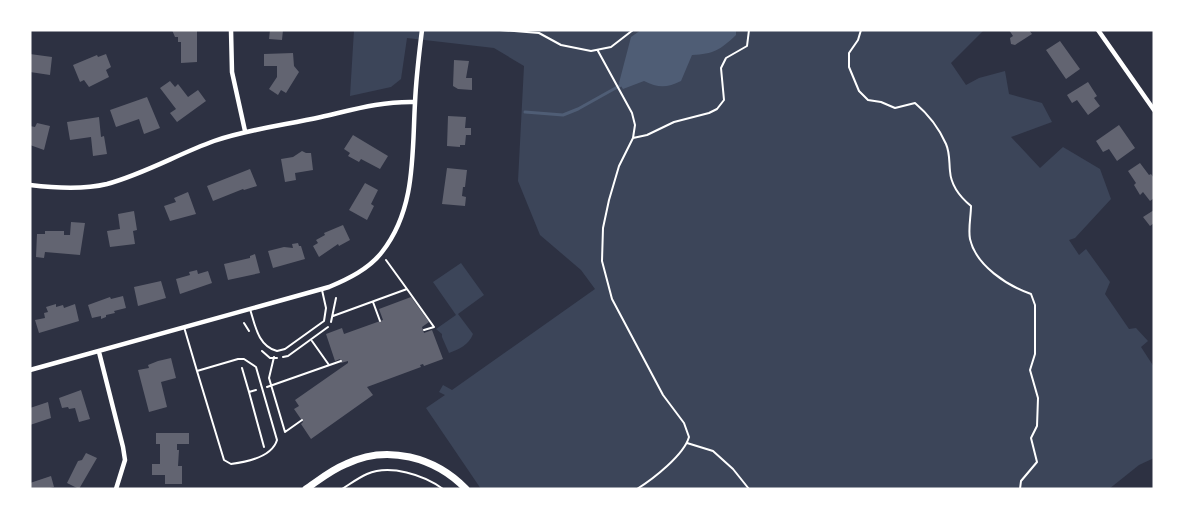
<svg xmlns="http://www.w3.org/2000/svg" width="1184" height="519" viewBox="0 0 1184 519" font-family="Rubik,sans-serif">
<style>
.green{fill:#3c4559}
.water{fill:#4f5d75}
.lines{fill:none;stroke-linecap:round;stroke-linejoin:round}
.stream{stroke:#4f5d75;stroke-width:3}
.building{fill:#626471}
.path{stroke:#fff;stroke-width:2}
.service{stroke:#fff;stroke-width:2}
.minor{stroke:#fff;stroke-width:4.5}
.secondary{stroke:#fff;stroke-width:7}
</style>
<rect width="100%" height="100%" fill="#2d3142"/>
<path class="green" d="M 354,30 L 984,30 L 951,63 L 966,85 L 979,78 L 1005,71 L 1009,94 L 1042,103 L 1052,122 L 1011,137 L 1040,168 L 1063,147 L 1100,169 L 1111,199 L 1075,238 L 1069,240 L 1079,255 L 1086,249 L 1110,282 L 1105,294 L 1129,329 L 1136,328 L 1148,341 L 1141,347 L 1154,367 L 1154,458 L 1139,465 L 1109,489 L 481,489 L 426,408 L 445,395 L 439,392 L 443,385 L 452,390 L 595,289 L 581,270 L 540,235 L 518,181 L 524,66 L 494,48 L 407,38 L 401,79 L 391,87 L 350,96 Z
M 461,263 L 484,295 L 458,314 L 473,334 C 469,345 459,349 449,353 L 442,337 L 442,334 L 436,329 L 456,315 L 433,282 Z"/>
<path class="water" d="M 641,30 L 736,30 L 736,35 C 720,50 714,54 692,55 L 681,81 C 667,88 658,88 644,81 L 623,89 L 619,83 L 631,37 Z"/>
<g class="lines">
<path class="stream" d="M 525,112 L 563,115 L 578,109 L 621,85"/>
</g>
<path class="building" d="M 172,30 L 197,30 L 197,62 L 181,63 L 181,42 L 178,42 L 178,37 L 175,37 Z
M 270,30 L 283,30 L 282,40 L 269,39 Z
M 1009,30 L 1029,30 L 1032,34 L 1015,45 L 1011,44 L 1010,38 L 1013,36 Z
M 1060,41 L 1080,69 L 1066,79 L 1046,50 Z
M 293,53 L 294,66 L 299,72 L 286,93 L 281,90 L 278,95 L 269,89 L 277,77 L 277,66 L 264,66 L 264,54 Z
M 30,54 L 52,57 L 50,75 L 30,72 Z
M 106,54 L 111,67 L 106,70 L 109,77 L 89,87 L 84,80 L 80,82 L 73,65 L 97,55 L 98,57 Z
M 454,60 L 469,61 L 466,78 L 472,78 L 472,90 L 458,89 L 453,86 Z
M 170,81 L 175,87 L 178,84 L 188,97 L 198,90 L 206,101 L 177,122 L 170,113 L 176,109 L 160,88 Z
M 1088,82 L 1097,96 L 1094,98 L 1100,106 L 1088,115 L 1077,100 L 1072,103 L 1067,95 Z
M 147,97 L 160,128 L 144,134 L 139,119 L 116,127 L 110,110 Z
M 448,116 L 466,117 L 465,128 L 471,128 L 471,135 L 466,135 L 465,145 L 460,145 L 460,147 L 447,146 Z
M 99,117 L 101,137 L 104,136 L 107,154 L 93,156 L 91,137 L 70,140 L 67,122 Z
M 37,123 L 50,126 L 44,150 L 30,145 L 30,126 L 35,127 Z
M 1119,125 L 1135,148 L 1117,161 L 1109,149 L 1103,152 L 1096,141 Z
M 353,135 L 388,156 L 380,169 L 361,159 L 359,162 L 348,156 L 350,153 L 344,149 Z
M 302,151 L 306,153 L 311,153 L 313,170 L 295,173 L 296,180 L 285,182 L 281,159 L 293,157 Z
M 1140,163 L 1149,175 L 1151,174 L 1154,178 L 1154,198 L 1150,201 L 1143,192 L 1140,195 L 1134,185 L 1136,183 L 1128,171 Z
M 447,168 L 467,170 L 465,187 L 463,187 L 462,196 L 466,197 L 465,206 L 442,204 Z
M 250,169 L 257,186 L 244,190 L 243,189 L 213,201 L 207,186 Z
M 365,183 L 378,190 L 371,204 L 374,206 L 367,220 L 349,210 Z
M 188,192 L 196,214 L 170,221 L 164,206 L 176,202 L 174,198 Z
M 1154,210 L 1154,223 L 1150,226 L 1143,217 Z
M 134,211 L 137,230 L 133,231 L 135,244 L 110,247 L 107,231 L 120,229 L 118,214 Z
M 71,222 L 85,223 L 80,255 L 45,252 L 44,258 L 36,257 L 37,234 L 45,234 L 45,231 L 64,231 L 64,235 L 70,235 Z
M 343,225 L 350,240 L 339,246 L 338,244 L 319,257 L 313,246 L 318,243 L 316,240 L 325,235 L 324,233 Z
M 298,243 L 299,246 L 301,246 L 305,259 L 273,268 L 268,251 L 284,247 L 293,248 L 292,244 Z
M 255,254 L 260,273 L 228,280 L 224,264 L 250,258 L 250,256 Z
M 197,270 L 198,274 L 208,271 L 212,283 L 180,294 L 176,279 L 190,275 L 189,272 Z
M 161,281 L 166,298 L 138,306 L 134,287 Z
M 123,296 L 126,308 L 114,311 L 115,313 L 106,315 L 106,317 L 101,319 L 101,316 L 92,318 L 88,305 L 110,297 L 111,299 Z
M 411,297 L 429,322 L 422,327 L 424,333 L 432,330 L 443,359 L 424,366 L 423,364 L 420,365 L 421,367 L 367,387 L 373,395 L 311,439 L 301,424 L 303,422 L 294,409 L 299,406 L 295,400 L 348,363 L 348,361 L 341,363 L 340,359 L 335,361 L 326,334 L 342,328 L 344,334 L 383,320 L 379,309 Z
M 56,304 L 56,307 L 63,305 L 64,308 L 75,304 L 79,321 L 39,333 L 35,320 L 45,318 L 44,313 L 48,312 L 46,307 Z
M 171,358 L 176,378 L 161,382 L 167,407 L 149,412 L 138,370 L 149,368 L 148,365 L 158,361 Z
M 81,390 L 90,419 L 79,422 L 75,408 L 69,409 L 68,407 L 62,408 L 59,398 Z
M 48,402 L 51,418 L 30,425 L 30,408 Z
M 156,433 L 189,433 L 189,444 L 177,444 L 177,450 L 179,450 L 178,466 L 182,466 L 182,484 L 165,484 L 165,475 L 152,475 L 152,464 L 160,464 L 160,444 L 156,444 Z
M 86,453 L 97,458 L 79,489 L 67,483 L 78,461 L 82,460 Z
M 51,476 L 54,487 L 46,489 L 30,489 L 30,483 Z"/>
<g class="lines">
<path class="path" d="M 500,30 L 539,33 L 561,45 L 591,51 L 611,47 L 633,30
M 861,30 L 858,40 L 849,53 L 849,67 L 859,91 L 868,100 L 881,102 L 895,108 L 915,103 C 928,114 939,128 946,144 C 950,153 949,162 950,171 C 951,186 960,197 971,206 C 971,216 968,229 970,239 C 976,266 1008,286 1031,294 L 1035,305 L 1035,354 L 1030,370 L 1038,398 L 1037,426 L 1031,438 L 1037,462 L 1021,481 L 1020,489
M 598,51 L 632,113 L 635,125 L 633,138 L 619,166 L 609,200 L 603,228 L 602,261 L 612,299 L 663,395 L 684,423 L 689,437 C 684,455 653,479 637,489
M 633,138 L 647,135 L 674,122 L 709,113 L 717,109 L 724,100 L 721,68 L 726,58 L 747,46 L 749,30
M 386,260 L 407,289
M 373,302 L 380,321
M 333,316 L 407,289 L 434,327 L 424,330
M 331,322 L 336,298
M 244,323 L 249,331
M 312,341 L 329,365
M 262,351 L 270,358 L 277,358
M 274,357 L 269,378 L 285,432 L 302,420
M 283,357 L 288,356 L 328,327
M 242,368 L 249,392
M 267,387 L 341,361
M 256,390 L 249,392 L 264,447
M 687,443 L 713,451 L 733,469 L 749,489
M 342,489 C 350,484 358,478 367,474 C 390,464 424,475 443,489"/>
<path class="service" d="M 250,309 C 255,325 258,346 277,351 L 285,349 L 324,321 L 326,308 L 322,290
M 184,327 L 197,371
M 238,359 L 244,359 L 256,367 L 277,440 C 272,457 247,462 231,464 L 224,460 L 197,371 Z"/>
<path class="minor" d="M 231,30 L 232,72 L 245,131
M 1098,30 L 1154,110
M 30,185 C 55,188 82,190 107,184 C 144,174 178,154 214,141 C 249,129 285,125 321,117 C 352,110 382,101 415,102
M 99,352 L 123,447 L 125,460 L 116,489
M 30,370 L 329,287 C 348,279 369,269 382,252 C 416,209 412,154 415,103 C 416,79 419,54 422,30"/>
<path class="secondary" d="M 306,489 C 319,480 331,470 346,464 C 387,444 435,457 466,489"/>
</g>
<rect width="1184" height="519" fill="none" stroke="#ffffff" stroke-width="63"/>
</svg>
